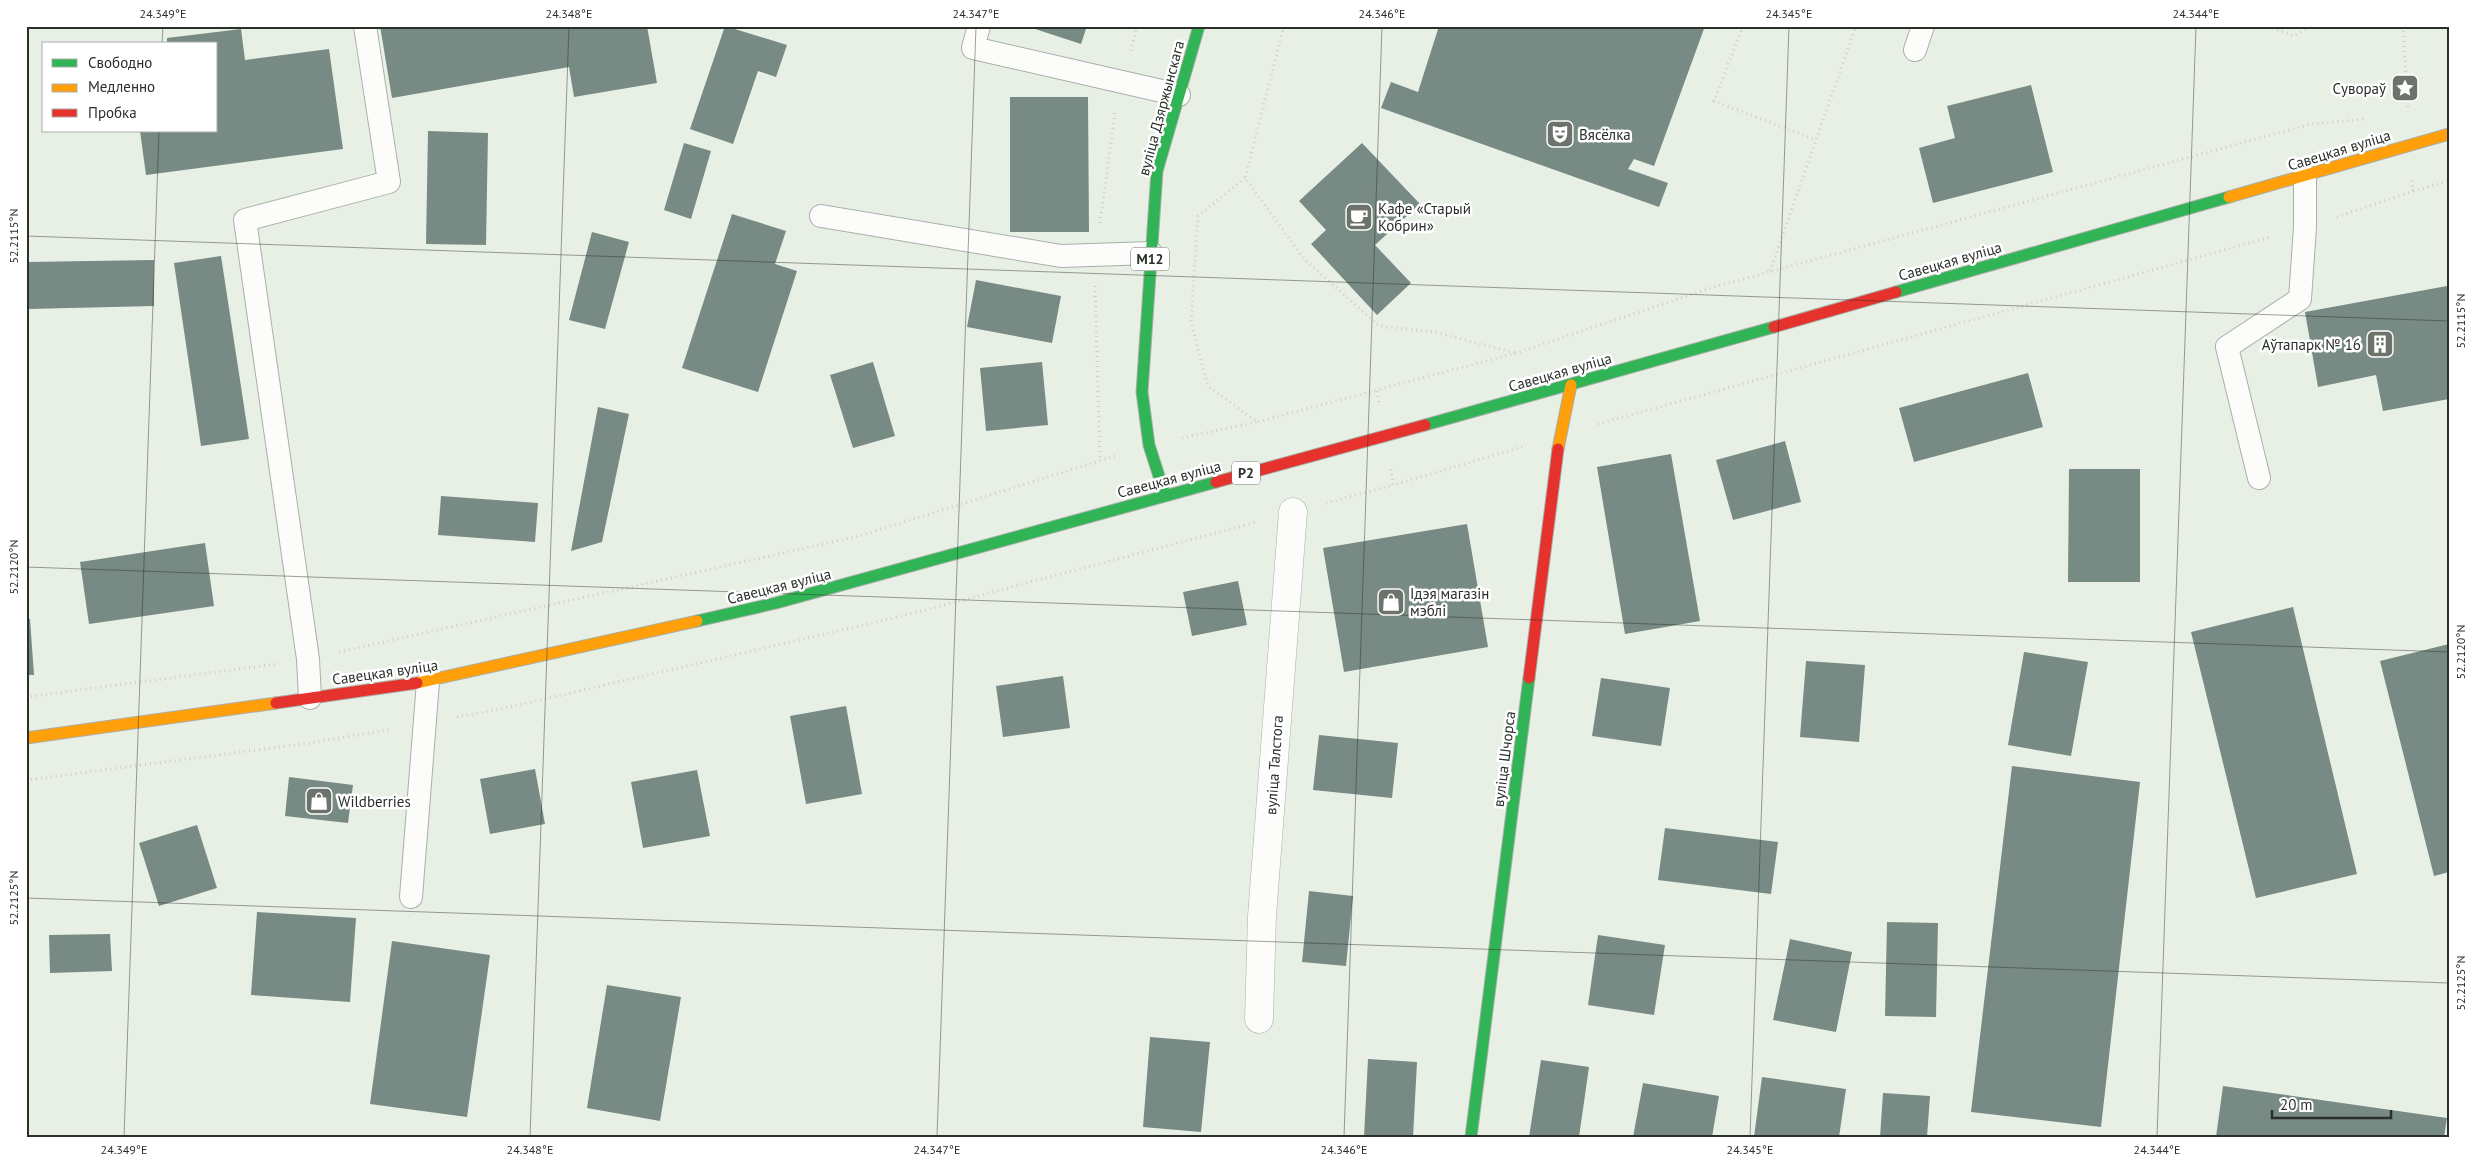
<svg xmlns="http://www.w3.org/2000/svg" width="2475" height="1163" viewBox="0 0 2475 1163" font-family="'PT Sans',sans-serif">
<style>
.building{fill:#778a83}
.lines{fill:none;stroke-linecap:round;stroke-linejoin:round}
.lane-casing{stroke:#a9afa8;stroke-width:24}
.street-casing{stroke:#a9afa8;stroke-width:29}
.fast-casing{stroke:#a9afa8;stroke-width:13}
.slow-casing{stroke:#a9afa8;stroke-width:13}
.jam-casing{stroke:#a9afa8;stroke-width:13}
.path{stroke:#cccecc;stroke-width:3;stroke-dasharray:1 4;stroke-linecap:butt}
.lane{stroke:#fcfdfb;stroke-width:22}
.street{stroke:#fcfdfb;stroke-width:28}
.fast{stroke:#30b455;stroke-width:11}
.slow{stroke:#ff9f0a;stroke-width:11}
.jam{stroke:#e5322d;stroke-width:11}
.ticks{fill:none;stroke:#2a2f29;stroke-width:1;stroke-opacity:0.45}
.labels{text-anchor:middle;dominant-baseline:central;stroke-width:5;stroke-linejoin:round;paint-order:stroke}
.shield{fill:#fff;stroke:#6a6d69;stroke-width:1}
.shield-label{font-size:14px;font-weight:bold;fill:#2a2f29}
.poi-label{font-size:15px;fill:#2a2f29;stroke:#fff;text-anchor:start}
.street-label{font-size:15px;fill:#2a2f29;stroke:#fff}
.neatline{fill:none;stroke:#2a2f29;stroke-width:2}
.ticks-label{font-size:12px;text-anchor:middle;fill:#2a2f29}
</style>
<rect width="100%" height="100%" fill="#e8f0e6"/>
<path class="building" d="M 380,26 L 647,26 L 657,83 L 574,97 L 569,67 L 392,98 Z
M 725,26 L 787,45 L 776,77 L 758,71 L 733,144 L 690,129 Z
M 1026,26 L 1087,26 L 1081,44 Z
M 1439,26 L 1705,26 L 1654,166 L 1634,159 L 1628,169 L 1668,183 L 1659,207 L 1381,108 L 1391,82 L 1418,92 Z
M 241,29 L 245,60 L 329,49 L 343,149 L 146,175 L 140,131 L 216,131 L 216,44 L 167,44 L 167,38 Z
M 2031,85 L 2053,172 L 1933,203 L 1919,148 L 1955,138 L 1947,106 Z
M 1010,97 L 1088,97 L 1089,232 L 1010,232 Z
M 428,131 L 488,133 L 486,245 L 426,244 Z
M 684,143 L 711,151 L 691,219 L 664,210 Z
M 1362,143 L 1420,204 L 1375,245 L 1411,283 L 1377,315 L 1311,244 L 1326,230 L 1299,201 Z
M 732,214 L 786,231 L 775,264 L 797,271 L 758,392 L 682,368 Z
M 592,232 L 629,242 L 605,329 L 569,320 Z
M 221,256 L 249,439 L 201,446 L 174,263 Z
M 154,260 L 154,306 L 28,309 L 29,352 L 26,352 L 26,262 Z
M 976,280 L 1061,296 L 1052,343 L 967,327 Z
M 2447,286 L 2449,297 L 2449,399 L 2383,411 L 2376,375 L 2318,387 L 2305,312 Z
M 873,362 L 895,436 L 853,448 L 830,375 Z
M 1042,362 L 1048,425 L 986,431 L 980,368 Z
M 2028,373 L 2043,427 L 1914,462 L 1899,408 Z
M 598,407 L 629,414 L 602,542 L 571,551 Z
M 1785,441 L 1801,502 L 1733,520 L 1716,460 Z
M 1671,454 L 1700,621 L 1625,634 L 1597,467 Z
M 2069,469 L 2140,469 L 2140,582 L 2068,582 Z
M 441,496 L 538,503 L 535,542 L 438,535 Z
M 1467,524 L 1488,647 L 1344,672 L 1323,548 Z
M 205,543 L 214,606 L 89,624 L 80,562 Z
M 1238,581 L 1247,625 L 1192,636 L 1183,592 Z
M 2293,607 L 2357,874 L 2256,898 L 2191,632 Z
M 26,619 L 30,619 L 34,675 L 26,675 Z
M 2449,644 L 2449,872 L 2434,876 L 2380,661 Z
M 2024,652 L 2088,662 L 2071,756 L 2008,745 Z
M 1806,661 L 1865,665 L 1859,742 L 1800,737 Z
M 1063,676 L 1070,728 L 1003,737 L 996,686 Z
M 1601,678 L 1670,688 L 1661,746 L 1592,736 Z
M 846,706 L 862,794 L 806,804 L 790,716 Z
M 1319,735 L 1398,743 L 1392,798 L 1313,790 Z
M 2012,766 L 2140,782 L 2101,1127 L 1971,1112 Z
M 535,769 L 545,824 L 490,834 L 480,779 Z
M 697,770 L 710,836 L 643,848 L 631,782 Z
M 289,777 L 353,785 L 348,823 L 285,816 Z
M 197,825 L 217,888 L 159,906 L 139,843 Z
M 1665,828 L 1778,842 L 1771,894 L 1658,880 Z
M 1309,891 L 1353,896 L 1346,966 L 1302,962 Z
M 257,912 L 356,918 L 350,1002 L 251,995 Z
M 1887,922 L 1938,923 L 1936,1017 L 1885,1016 Z
M 110,934 L 112,971 L 50,973 L 49,935 Z
M 1598,935 L 1665,945 L 1654,1015 L 1588,1005 Z
M 1790,939 L 1852,952 L 1836,1032 L 1773,1020 Z
M 392,941 L 490,955 L 467,1117 L 370,1104 Z
M 607,985 L 681,997 L 660,1121 L 587,1108 Z
M 1150,1037 L 1210,1042 L 1201,1132 L 1143,1127 Z
M 1368,1059 L 1417,1062 L 1413,1137 L 1364,1137 Z
M 1541,1060 L 1589,1067 L 1579,1137 L 1529,1137 Z
M 1762,1077 L 1846,1089 L 1839,1137 L 1754,1137 Z
M 1643,1083 L 1719,1096 L 1712,1137 L 1633,1137 Z
M 2223,1086 L 2447,1118 L 2444,1137 L 2216,1137 Z
M 1883,1093 L 1930,1096 L 1927,1137 L 1880,1137 Z"/>
<g class="lines">
<g class="lane-casing">
<path id="lane" d="M 979,26 L 973,48 L 1179,95
M 1915,50 L 1923,26
M 821,216 L 1061,256 L 1151,253
M 2259,478 L 2227,347 L 2300,299 L 2305,227 L 2305,176
M 310,698 L 308,659 L 245,220 L 389,182 L 365,26
M 411,897 L 428,682"/>
</g>
<g class="street-casing">
<path id="street" d="M 1259,1019 L 1262,916 L 1293,512"/>
</g>
<g class="fast-casing">
<path id="fast" d="M 1896,292 L 2229,197
M 1425,425 L 1774,327
M 1165,495 L 1149,445 L 1142,392 L 1157,171 L 1199,26
M 697,621 L 776,603 L 1216,482
M 1471,1137 L 1529,678"/>
</g>
<g class="slow-casing">
<path id="slow" d="M 2229,197 L 2449,134
M 1558,449 L 1571,385
M 417,683 L 697,621
M 26,738 L 276,703"/>
</g>
<g class="jam-casing">
<path id="jam" d="M 1774,327 L 1896,292
M 1216,482 L 1425,425
M 1529,678 L 1558,449
M 276,703 L 417,683"/>
</g>
<path class="path" d="M 1284,26 L 1245,178 L 1304,259 L 1379,326 L 1434,332 L 1515,353
M 1743,26 L 1714,101 L 1816,140
M 2268,26 L 2294,36 L 2310,26
M 2403,26 L 2408,109
M 1131,51 L 1137,26
M 1245,178 L 1198,216 L 1191,323 L 1208,386 L 1257,422 L 1377,390
M 2413,191 L 2449,181
M 2337,217 L 2413,191 L 2412,180
M 1100,223 L 1115,113
M 1770,271 L 1856,26
M 1095,286 L 1100,461
M 1379,402 L 1377,390 L 1516,353 L 1714,287 L 2311,124 L 2366,119
M 1598,424 L 2271,237
M 1182,438 L 1257,422
M 1391,469 L 1393,485 L 1525,446
M 1326,503 L 1393,485
M 339,652 L 859,536 L 1115,456
M 26,697 L 277,664
M 457,717 L 510,707 L 902,616 L 1257,522
M 26,780 L 310,743 L 392,729"/>
<use href="#lane" class="lane"/>
<use href="#street" class="street"/>
<use href="#fast" class="fast"/>
<use href="#slow" class="slow"/>
<use href="#jam" class="jam"/>
</g>
<path class="ticks" d="M 162,44 L 163,26M 26,236 L 2449,321M 26,567 L 2449,652M 26,898 L 2449,983M 124,1137 L 159,131M 530,1137 L 569,26M 937,1137 L 976,26M 1344,1137 L 1382,26M 1750,1137 L 1789,26M 2157,1137 L 2196,26"/>
<defs>
<g id="sight-square" transform="scale(1.4375)"><rect x="-9" y="-9" width="18" height="18" rx="4" fill="#6c736b" stroke="#fff"/><path d="M0-6L1.8-2.2L6-1.7L2.9 1.2L3.7 5.4L0 3.3L-3.7 5.4L-2.9 1.2L-6-1.7L-1.8-2.2Z" fill="#fff"/></g>
<g id="theatre-square" transform="scale(1.4375)"><rect x="-9" y="-9" width="18" height="18" rx="4" fill="#6c736b" stroke="#fff"/><path d="M-5-5.5Q0-4 5-5.5V0Q5 5 0 6Q-5 5-5 0ZM-3.3-2.5H-1v1.5H-3.3ZM1-2.5H3.3v1.5H1ZM-2.8 1Q0 5.5 2.8 1Z" fill="#fff"/></g>
<g id="cafe-square" transform="scale(1.4375)"><rect x="-9" y="-9" width="18" height="18" rx="4" fill="#6c736b" stroke="#fff"/><path d="M-5.5-4.5H6V0H3Q3 3.5 0 3.5H-2.5Q-5.5 3.5-5.5 0ZM3-3.2v2h1.7v-2ZM-6 4.5H4V6H-6Z" fill="#fff"/></g>
<g id="building-square" transform="scale(1.4375)"><rect x="-9" y="-9" width="18" height="18" rx="4" fill="#6c736b" stroke="#fff"/><path d="M-4-6H4V6H1V3H-1V6H-4ZM-2.5-4.3h1.7v1.8h-1.7ZM.8-4.3h1.7v1.8H.8ZM-2.5-1h1.7V.8h-1.7ZM.8-1h1.7V.8H.8Z" fill="#fff"/></g>
<g id="shop-square" transform="scale(1.4375)"><rect x="-9" y="-9" width="18" height="18" rx="4" fill="#6c736b" stroke="#fff"/><path d="M-5-2.5h2.3a2.7 3.5 0 0 1 5.4 0H5L5.5 6h-11ZM-1.5-2.5h3a1.5 2.3 0 0 0-3 0Z" fill="#fff"/></g>
</defs>
<g fill-rule="evenodd">
<use href="#sight-square" x="2405" y="88"/>
<use href="#theatre-square" x="1560" y="134"/>
<use href="#cafe-square" x="1359" y="217"/>
<use href="#building-square" x="2380" y="344"/>
<use href="#shop-square" x="1391" y="602"/>
<use href="#shop-square" x="319" y="801"/>
</g>
<g class="labels">
<g class="shield">
<rect x="1131" y="247.5" width="38" height="23" rx="4"/>
<rect x="1232" y="461.5" width="28" height="23" rx="4"/>
</g>
<g class="shield-label">
<text x="1150" y="259">М12</text>
<text x="1246" y="473">Р2</text>
</g>
<g class="poi-label">
<text x="2386" y="88" text-anchor="end">Сувораў</text>
<text x="1579" y="134">Вясёлка</text>
<text x="1378" y="208">Кафе «Старый<tspan x="1378" dy="17">Кобрин»</tspan></text>
<text x="2361" y="344" text-anchor="end">Аўтапарк № 16</text>
<text x="1410" y="593">Ідэя магазін<tspan x="1410" dy="17">мэблі</tspan></text>
<text x="338" y="801">Wildberries</text>
</g>
<g class="street-label">
<text transform="translate(1161 108) rotate(-75)">вуліца Дзяржынскага</text>
<text transform="translate(2339 150) rotate(-17)">Савецкая вуліца</text>
<text transform="translate(1950 261) rotate(-16)">Савецкая вуліца</text>
<text transform="translate(1560 372) rotate(-16)">Савецкая вуліца</text>
<text transform="translate(1169 479) rotate(-15)">Савецкая вуліца</text>
<text transform="translate(779 586) rotate(-14)">Савецкая вуліца</text>
<text transform="translate(385 672) rotate(-8)">Савецкая вуліца</text>
<text transform="translate(1504 759) rotate(-83)">вуліца Шчорса</text>
<text transform="translate(1274 765) rotate(-86)">вуліца Талстога</text>
</g>
</g>
<rect width="2475" height="1163" fill="none" stroke="#ffffff" stroke-width="55"/>
<rect x="42" y="42" width="175" height="90" fill="#ffffff" stroke="#aaaca9"/>
<rect x="52" y="59" width="25" height="8" fill="#30b455" stroke="#aaaca9"/>
<text x="88" y="68" font-size="15" fill="#2a2f29">Свободно</text>
<rect x="52" y="84" width="25" height="8" fill="#ff9f0a" stroke="#aaaca9"/>
<text x="88" y="92" font-size="15" fill="#2a2f29">Медленно</text>
<rect x="52" y="109" width="25" height="8" fill="#e5322d" stroke="#aaaca9"/>
<text x="88" y="118" font-size="15" fill="#2a2f29">Пробка</text>
<path d="M2272 1110v8h119v-8" fill="none" stroke="#2a2f29" stroke-width="2.5"/>
<text x="2280" y="1110" font-size="15" fill="#2a2f29" stroke="#ffffff" stroke-width="4" paint-order="stroke">20 m</text>
<rect x="28" y="28" width="2420" height="1108" class="neatline"/>
<g class="ticks-label">
<text x="163" y="18">24.349°E</text>
<text x="569" y="18">24.348°E</text>
<text x="976" y="18">24.347°E</text>
<text x="1382" y="18">24.346°E</text>
<text x="1789" y="18">24.345°E</text>
<text x="2196" y="18">24.344°E</text>
<text transform="translate(14 236) rotate(-90)" y="4">52.2115°N</text>
<text transform="translate(2461 321) rotate(-90)" y="4">52.2115°N</text>
<text transform="translate(14 567) rotate(-90)" y="4">52.2120°N</text>
<text transform="translate(2461 652) rotate(-90)" y="4">52.2120°N</text>
<text transform="translate(14 898) rotate(-90)" y="4">52.2125°N</text>
<text transform="translate(2461 983) rotate(-90)" y="4">52.2125°N</text>
<text x="124" y="1154">24.349°E</text>
<text x="530" y="1154">24.348°E</text>
<text x="937" y="1154">24.347°E</text>
<text x="1344" y="1154">24.346°E</text>
<text x="1750" y="1154">24.345°E</text>
<text x="2157" y="1154">24.344°E</text>
</g>
</svg>
